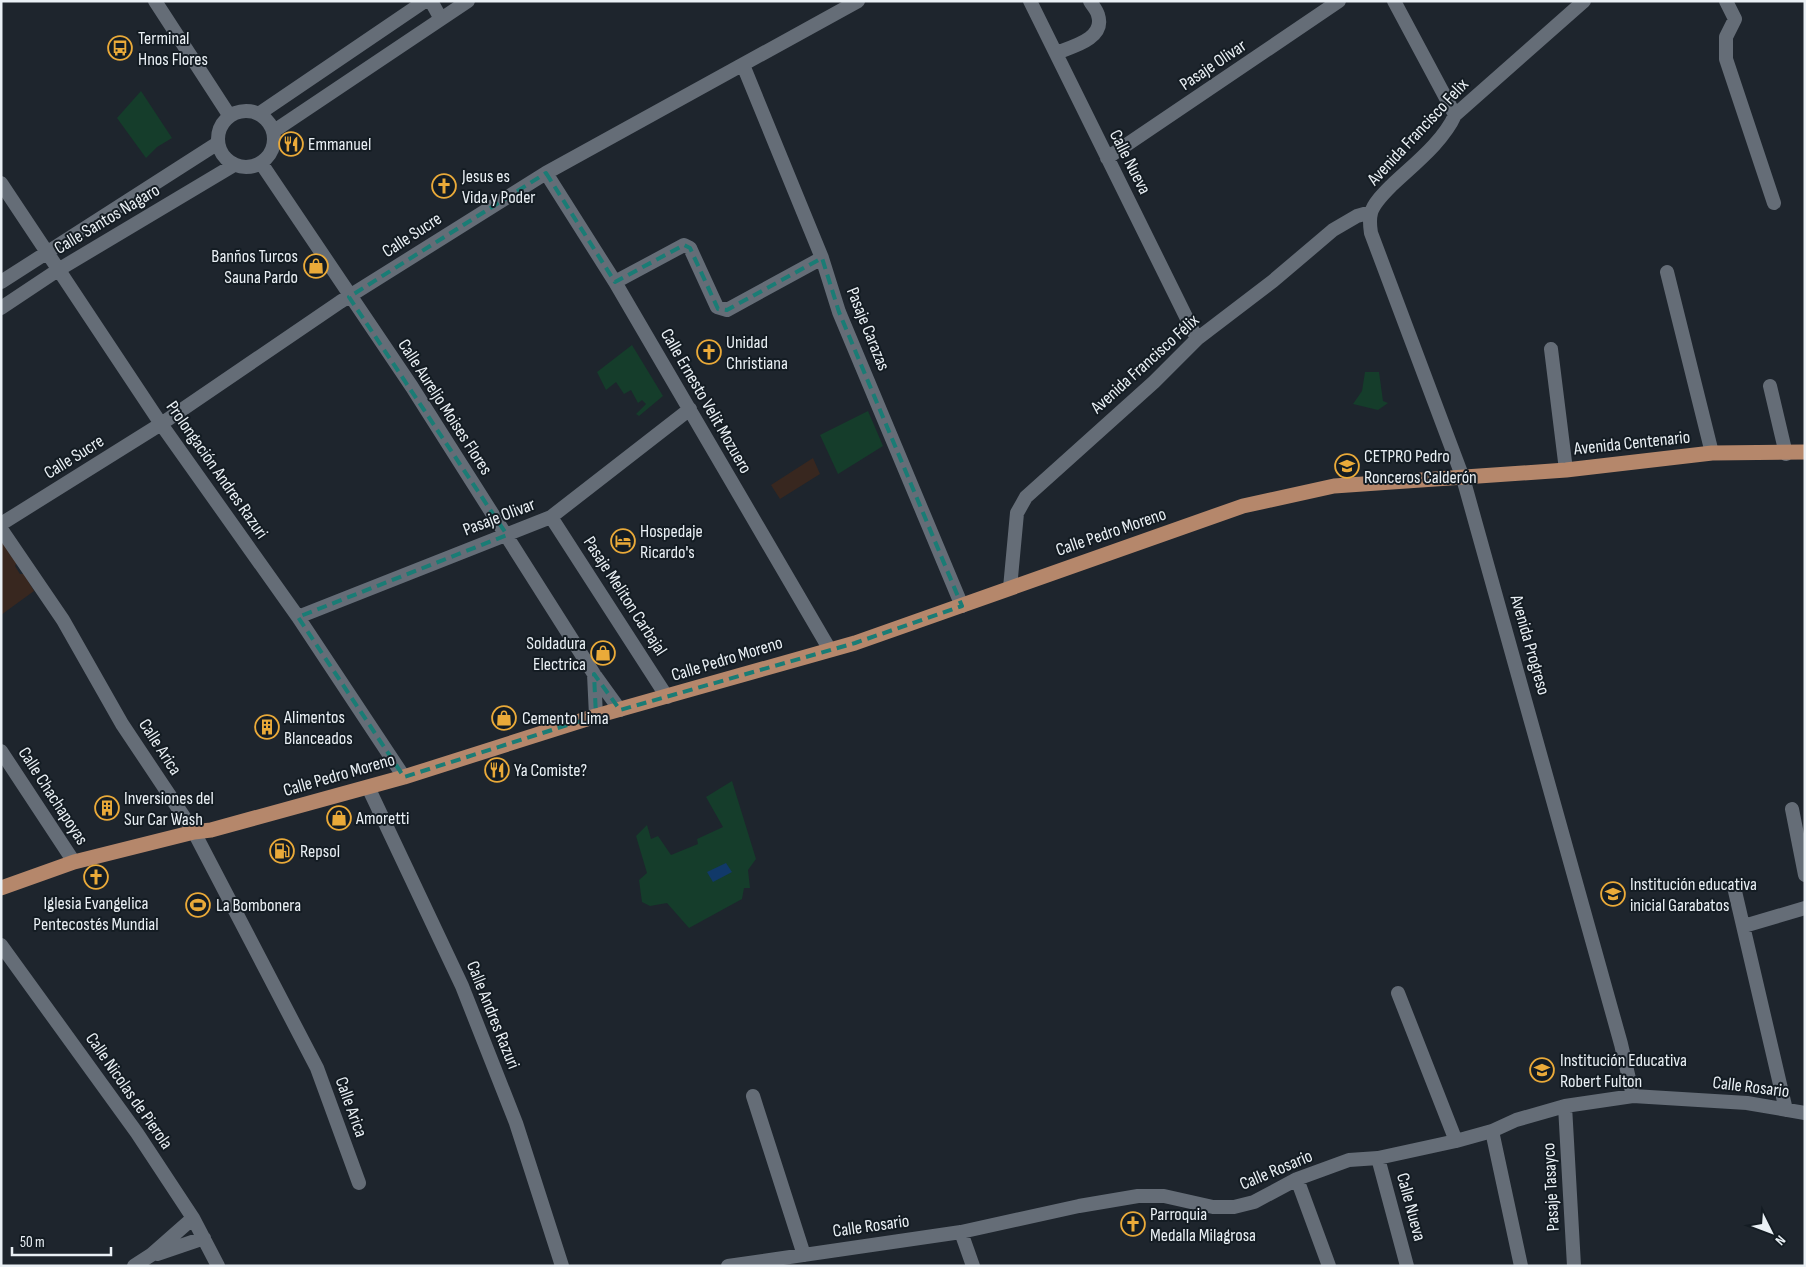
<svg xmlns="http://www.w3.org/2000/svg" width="1806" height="1267" viewBox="0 0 1806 1267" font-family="'Sofia Sans Condensed',sans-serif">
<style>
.education{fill:#38271f}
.green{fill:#153d2b}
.water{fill:#113969}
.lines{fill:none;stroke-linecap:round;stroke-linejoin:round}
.minor{stroke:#656d77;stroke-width:14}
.major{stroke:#b5876b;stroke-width:15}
.marked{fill:none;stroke:#1a7c75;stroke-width:4;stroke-dasharray:10 6;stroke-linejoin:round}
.labels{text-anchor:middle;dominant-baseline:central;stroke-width:4;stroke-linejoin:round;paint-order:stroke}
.poi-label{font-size:18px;fill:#eaf0f5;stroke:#141c23;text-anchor:start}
.street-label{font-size:18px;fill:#eaf0f5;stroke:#141c23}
</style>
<rect width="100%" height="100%" fill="#1e252d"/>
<path class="education" d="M 813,458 L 820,474 L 780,499 L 771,485 Z
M 1,543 L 5,544 L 17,562 L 15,566 L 20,574 L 24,574 L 34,591 L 1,615 Z"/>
<path class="green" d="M 141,91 L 172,138 L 157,147 L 146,158 L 117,118 Z
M 632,345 L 663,396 L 639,416 L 636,414 L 646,404 L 642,400 L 638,403 L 631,390 L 624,394 L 616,382 L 606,390 L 597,372 Z
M 1365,372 L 1379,372 L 1383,401 L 1388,403 L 1378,410 L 1353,404 L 1362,391 Z
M 868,411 L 883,446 L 838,474 L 820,435 Z
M 732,781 L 756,859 L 748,870 L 750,888 L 744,888 L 742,899 L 689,928 L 667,903 L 650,906 L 642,902 L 639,880 L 647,873 L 636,836 L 647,825 L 651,839 L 658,836 L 671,855 L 698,844 L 697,839 L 723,827 L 706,797 Z"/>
<path class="water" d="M 726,863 L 732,872 L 713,882 L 707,872 Z"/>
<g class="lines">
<path class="minor" d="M 155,1 L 229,115
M 431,1 L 441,19
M 1030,1 L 1197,339
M 1394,1 L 1455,115
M 1584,1 L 1455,115 C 1443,142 1413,165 1391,186 C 1384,193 1373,204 1371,213 C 1369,220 1370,226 1371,233 L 1463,478 L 1621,1044 L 1633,1096
M 1726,1 L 1735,19 L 1726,37 L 1726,59 L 1774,203
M 1056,53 C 1071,47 1106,39 1098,15 C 1097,10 1092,5 1090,1
M 743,65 L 822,258 L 839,312 L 962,606
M218 139a28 28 0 1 1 56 0a28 28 0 1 1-56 0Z
M 260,113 L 425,1
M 274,131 L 468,1
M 1107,158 L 1339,1
M 261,163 L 412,387 L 594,674 L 620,710
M 546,173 L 615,282 L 830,650
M 1,183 L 161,424 L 298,617 L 404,777
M 1667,272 L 1712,453
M 1,282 L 218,143
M 615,282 L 684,245 L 690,248 L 717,307 L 727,310 L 822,258
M 1,308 L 58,270 L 234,165
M 1551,349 L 1566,470
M 1770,386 L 1786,454
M 551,517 L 667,697
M 1,524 L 161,424 L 340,302 L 546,173 L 858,1
M 1,529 L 63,620 L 122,724 L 194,832 L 317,1068 L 359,1183
M 1010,588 L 1017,513 L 1026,497 L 1154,382 L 1197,339 L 1273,281 L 1333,230 L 1357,216 L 1371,212
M 298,617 L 551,517 L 690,409
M 594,674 L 596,716
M 1,751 L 74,862
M 368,787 L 462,986 L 516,1123 L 562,1266
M 1792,809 L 1805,875
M 1734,887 L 1786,1110
M 1744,926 L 1805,908
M 1,945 L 137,1133 L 193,1218 L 218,1266
M 1398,993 L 1456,1141
M 753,1096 L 804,1255
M 1565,1106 L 1574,1266
M 1492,1131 L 1521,1266
M 1378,1158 L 1407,1266
M 1297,1179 L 1329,1266
M 961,1232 L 973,1266
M 157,1254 L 204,1238
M 134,1266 L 151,1255 L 193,1218
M 728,1266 L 961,1232 L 1079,1206 L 1138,1196 L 1164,1196 L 1213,1207 L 1234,1207 L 1254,1202 L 1297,1179 L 1349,1160 L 1378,1158 L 1456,1141 L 1492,1131 L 1516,1120 L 1565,1106 L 1633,1096 L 1747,1103 L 1805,1113"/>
<path class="major" d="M 1,888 L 74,862 L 194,832 L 211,830 L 404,777 L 596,716 L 855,643 L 1243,506 L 1334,486 L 1566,470 L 1712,453 L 1805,452"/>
</g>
<path class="marked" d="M 546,173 L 615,282 L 684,245 L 690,248 L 718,309 L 727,310 L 822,258 L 839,312 L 962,606 L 855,643 L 620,710 L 594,674 L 596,716 L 404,777 L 298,617 L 507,535 L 349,297 Z"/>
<defs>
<g id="bus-ring" transform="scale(1.25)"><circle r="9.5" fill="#141c23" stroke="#eaaa39" stroke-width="1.5"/><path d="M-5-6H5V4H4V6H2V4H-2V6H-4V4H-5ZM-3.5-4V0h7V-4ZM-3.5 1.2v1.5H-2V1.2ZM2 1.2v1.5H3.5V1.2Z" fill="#eaaa39"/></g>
<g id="restaurant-ring" transform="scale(1.25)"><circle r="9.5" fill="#141c23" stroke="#eaaa39" stroke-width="1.5"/><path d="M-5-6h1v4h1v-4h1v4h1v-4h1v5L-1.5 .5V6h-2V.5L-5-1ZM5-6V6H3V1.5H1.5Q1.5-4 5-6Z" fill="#eaaa39"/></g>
<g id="church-ring" transform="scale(1.25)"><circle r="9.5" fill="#141c23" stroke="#eaaa39" stroke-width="1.5"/><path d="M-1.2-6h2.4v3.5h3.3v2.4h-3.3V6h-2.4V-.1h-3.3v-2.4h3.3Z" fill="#eaaa39"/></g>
<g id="shop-ring" transform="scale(1.25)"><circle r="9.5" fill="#141c23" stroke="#eaaa39" stroke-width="1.5"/><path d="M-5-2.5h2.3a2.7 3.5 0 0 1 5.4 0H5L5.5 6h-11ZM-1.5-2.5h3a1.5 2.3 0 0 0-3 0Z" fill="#eaaa39"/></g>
<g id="university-ring" transform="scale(1.25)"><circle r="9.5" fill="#141c23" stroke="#eaaa39" stroke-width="1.5"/><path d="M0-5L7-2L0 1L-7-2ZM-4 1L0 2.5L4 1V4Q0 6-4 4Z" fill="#eaaa39"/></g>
<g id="hotel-ring" transform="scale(1.25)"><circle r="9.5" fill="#141c23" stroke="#eaaa39" stroke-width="1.5"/><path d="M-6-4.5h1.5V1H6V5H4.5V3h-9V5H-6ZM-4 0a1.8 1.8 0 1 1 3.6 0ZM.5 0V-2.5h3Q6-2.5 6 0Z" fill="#eaaa39"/></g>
<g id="building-ring" transform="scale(1.25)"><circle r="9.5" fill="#141c23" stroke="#eaaa39" stroke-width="1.5"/><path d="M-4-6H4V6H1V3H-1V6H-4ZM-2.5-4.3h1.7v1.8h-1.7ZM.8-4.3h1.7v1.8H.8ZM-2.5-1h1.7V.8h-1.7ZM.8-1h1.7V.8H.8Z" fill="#eaaa39"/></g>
<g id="fuel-ring" transform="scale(1.25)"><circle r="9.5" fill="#141c23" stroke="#eaaa39" stroke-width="1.5"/><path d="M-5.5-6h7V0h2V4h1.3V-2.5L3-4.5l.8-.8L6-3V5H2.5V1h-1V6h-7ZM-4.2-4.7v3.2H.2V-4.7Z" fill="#eaaa39"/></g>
<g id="school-ring" transform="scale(1.25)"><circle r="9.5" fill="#141c23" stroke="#eaaa39" stroke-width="1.5"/><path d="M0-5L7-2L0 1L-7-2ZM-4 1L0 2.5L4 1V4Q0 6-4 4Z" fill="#eaaa39"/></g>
<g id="stadium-ring" transform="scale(1.25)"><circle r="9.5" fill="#141c23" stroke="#eaaa39" stroke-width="1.5"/><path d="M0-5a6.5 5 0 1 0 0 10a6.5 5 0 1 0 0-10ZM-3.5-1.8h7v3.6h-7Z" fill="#eaaa39"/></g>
</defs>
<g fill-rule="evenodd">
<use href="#bus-ring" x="120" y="48"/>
<use href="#restaurant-ring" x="291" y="144"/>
<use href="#church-ring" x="444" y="186"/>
<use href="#shop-ring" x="316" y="266"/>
<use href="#church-ring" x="709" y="352"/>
<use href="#university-ring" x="1347" y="466"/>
<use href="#hotel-ring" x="623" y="541"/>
<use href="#shop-ring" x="603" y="653"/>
<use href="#shop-ring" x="504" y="718"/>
<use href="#building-ring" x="267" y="727"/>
<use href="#restaurant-ring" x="497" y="770"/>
<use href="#building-ring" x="107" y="808"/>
<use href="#shop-ring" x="339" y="818"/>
<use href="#fuel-ring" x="282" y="851"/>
<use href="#church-ring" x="96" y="877"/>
<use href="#school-ring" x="1613" y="894"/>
<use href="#stadium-ring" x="198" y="905"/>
<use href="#school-ring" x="1542" y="1070"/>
<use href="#church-ring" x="1133" y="1224"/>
</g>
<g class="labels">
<g class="poi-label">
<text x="138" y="38">Terminal<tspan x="138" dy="21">Hnos Flores</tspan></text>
<text x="308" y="144">Emmanuel</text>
<text x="462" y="176">Jesus es<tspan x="462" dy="21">Vida y Poder</tspan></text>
<text x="298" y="256" text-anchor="end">Banños Turcos<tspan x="298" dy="21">Sauna Pardo</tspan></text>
<text x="726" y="342">Unidad<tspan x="726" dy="21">Christiana</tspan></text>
<text x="1364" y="456">CETPRO Pedro<tspan x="1364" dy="21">Ronceros Calderón</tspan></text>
<text x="640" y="531">Hospedaje<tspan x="640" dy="21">Ricardo's</tspan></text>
<text x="586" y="643" text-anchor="end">Soldadura<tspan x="586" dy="21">Electrica</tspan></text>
<text x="284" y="717">Alimentos<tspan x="284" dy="21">Blanceados</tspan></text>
<text x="522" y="718">Cemento Lima</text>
<text x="514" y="770">Ya Comiste?</text>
<text x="124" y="798">Inversiones del<tspan x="124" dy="21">Sur Car Wash</tspan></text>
<text x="356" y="818">Amoretti</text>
<text x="300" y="851">Repsol</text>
<text x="1630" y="884">Institución educativa<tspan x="1630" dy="21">inicial Garabatos</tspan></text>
<text x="96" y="903" text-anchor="middle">Iglesia Evangelica<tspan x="96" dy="21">Pentecostés Mundial</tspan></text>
<text x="216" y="905">La Bombonera</text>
<text x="1560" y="1060">Institución Educativa<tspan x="1560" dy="21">Robert Fulton</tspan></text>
<text x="1150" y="1214">Parroquia<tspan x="1150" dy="21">Medalla Milagrosa</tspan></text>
</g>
<g class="street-label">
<text transform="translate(1213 65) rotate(-34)">Pasaje Olivar</text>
<text transform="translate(1418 132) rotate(-47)">Avenida Francisco Felix</text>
<text transform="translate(1130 162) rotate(63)">Calle Nueva</text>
<text transform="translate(107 219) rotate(-31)">Calle Santos Nagaro</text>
<text transform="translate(412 235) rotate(-33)">Calle Sucre</text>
<text transform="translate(868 329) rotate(68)">Pasaje Carazas</text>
<text transform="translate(1145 364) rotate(-42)">Avenida Francisco Félix</text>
<text transform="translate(706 401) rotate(60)">Calle Ernesto Velit Mozuero</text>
<text transform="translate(445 407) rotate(57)">Calle Aureljo Moises Flores</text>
<text transform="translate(1632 443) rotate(-6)">Avenida Centenario</text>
<text transform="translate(74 457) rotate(-32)">Calle Sucre</text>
<text transform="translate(217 470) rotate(55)">Prolongación Andres Razuri</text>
<text transform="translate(499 517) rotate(-21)">Pasaje Olivar</text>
<text transform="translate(1111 532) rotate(-19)">Calle Pedro Moreno</text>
<text transform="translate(625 596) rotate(57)">Pasaje Meliton Carbajal</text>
<text transform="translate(1530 645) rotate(74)">Avenida Progreso</text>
<text transform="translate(727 659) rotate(-17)">Calle Pedro Moreno</text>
<text transform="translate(160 747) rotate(57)">Calle Arica</text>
<text transform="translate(339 775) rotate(-16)">Calle Pedro Moreno</text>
<text transform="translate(53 796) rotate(57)">Calle Chachapoyas</text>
<text transform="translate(493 1015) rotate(68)">Calle Andres Razuri</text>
<text transform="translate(1751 1087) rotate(7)">Calle Rosario</text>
<text transform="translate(129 1091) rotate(55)">Calle Nicolas de Pierola</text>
<text transform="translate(351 1107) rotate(70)">Calle Arica</text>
<text transform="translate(1276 1170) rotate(-23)">Calle Rosario</text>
<text transform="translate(1551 1187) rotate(-93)">Pasaje Tasayco</text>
<text transform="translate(1411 1207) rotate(75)">Calle Nueva</text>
<text transform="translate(871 1226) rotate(-8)">Calle Rosario</text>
</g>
</g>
<rect width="1806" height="1267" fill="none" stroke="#eaf0f5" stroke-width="5"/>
<g transform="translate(1771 1232) rotate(132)" stroke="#141c23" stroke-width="4" paint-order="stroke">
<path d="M0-4L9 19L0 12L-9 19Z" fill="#eaf0f5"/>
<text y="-8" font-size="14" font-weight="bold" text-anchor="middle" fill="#eaf0f5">N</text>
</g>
<path d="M12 1247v8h99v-8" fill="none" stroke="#eaf0f5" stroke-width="2.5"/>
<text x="20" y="1247" font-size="15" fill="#eaf0f5" stroke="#141c23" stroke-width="4" paint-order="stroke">50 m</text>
</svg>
